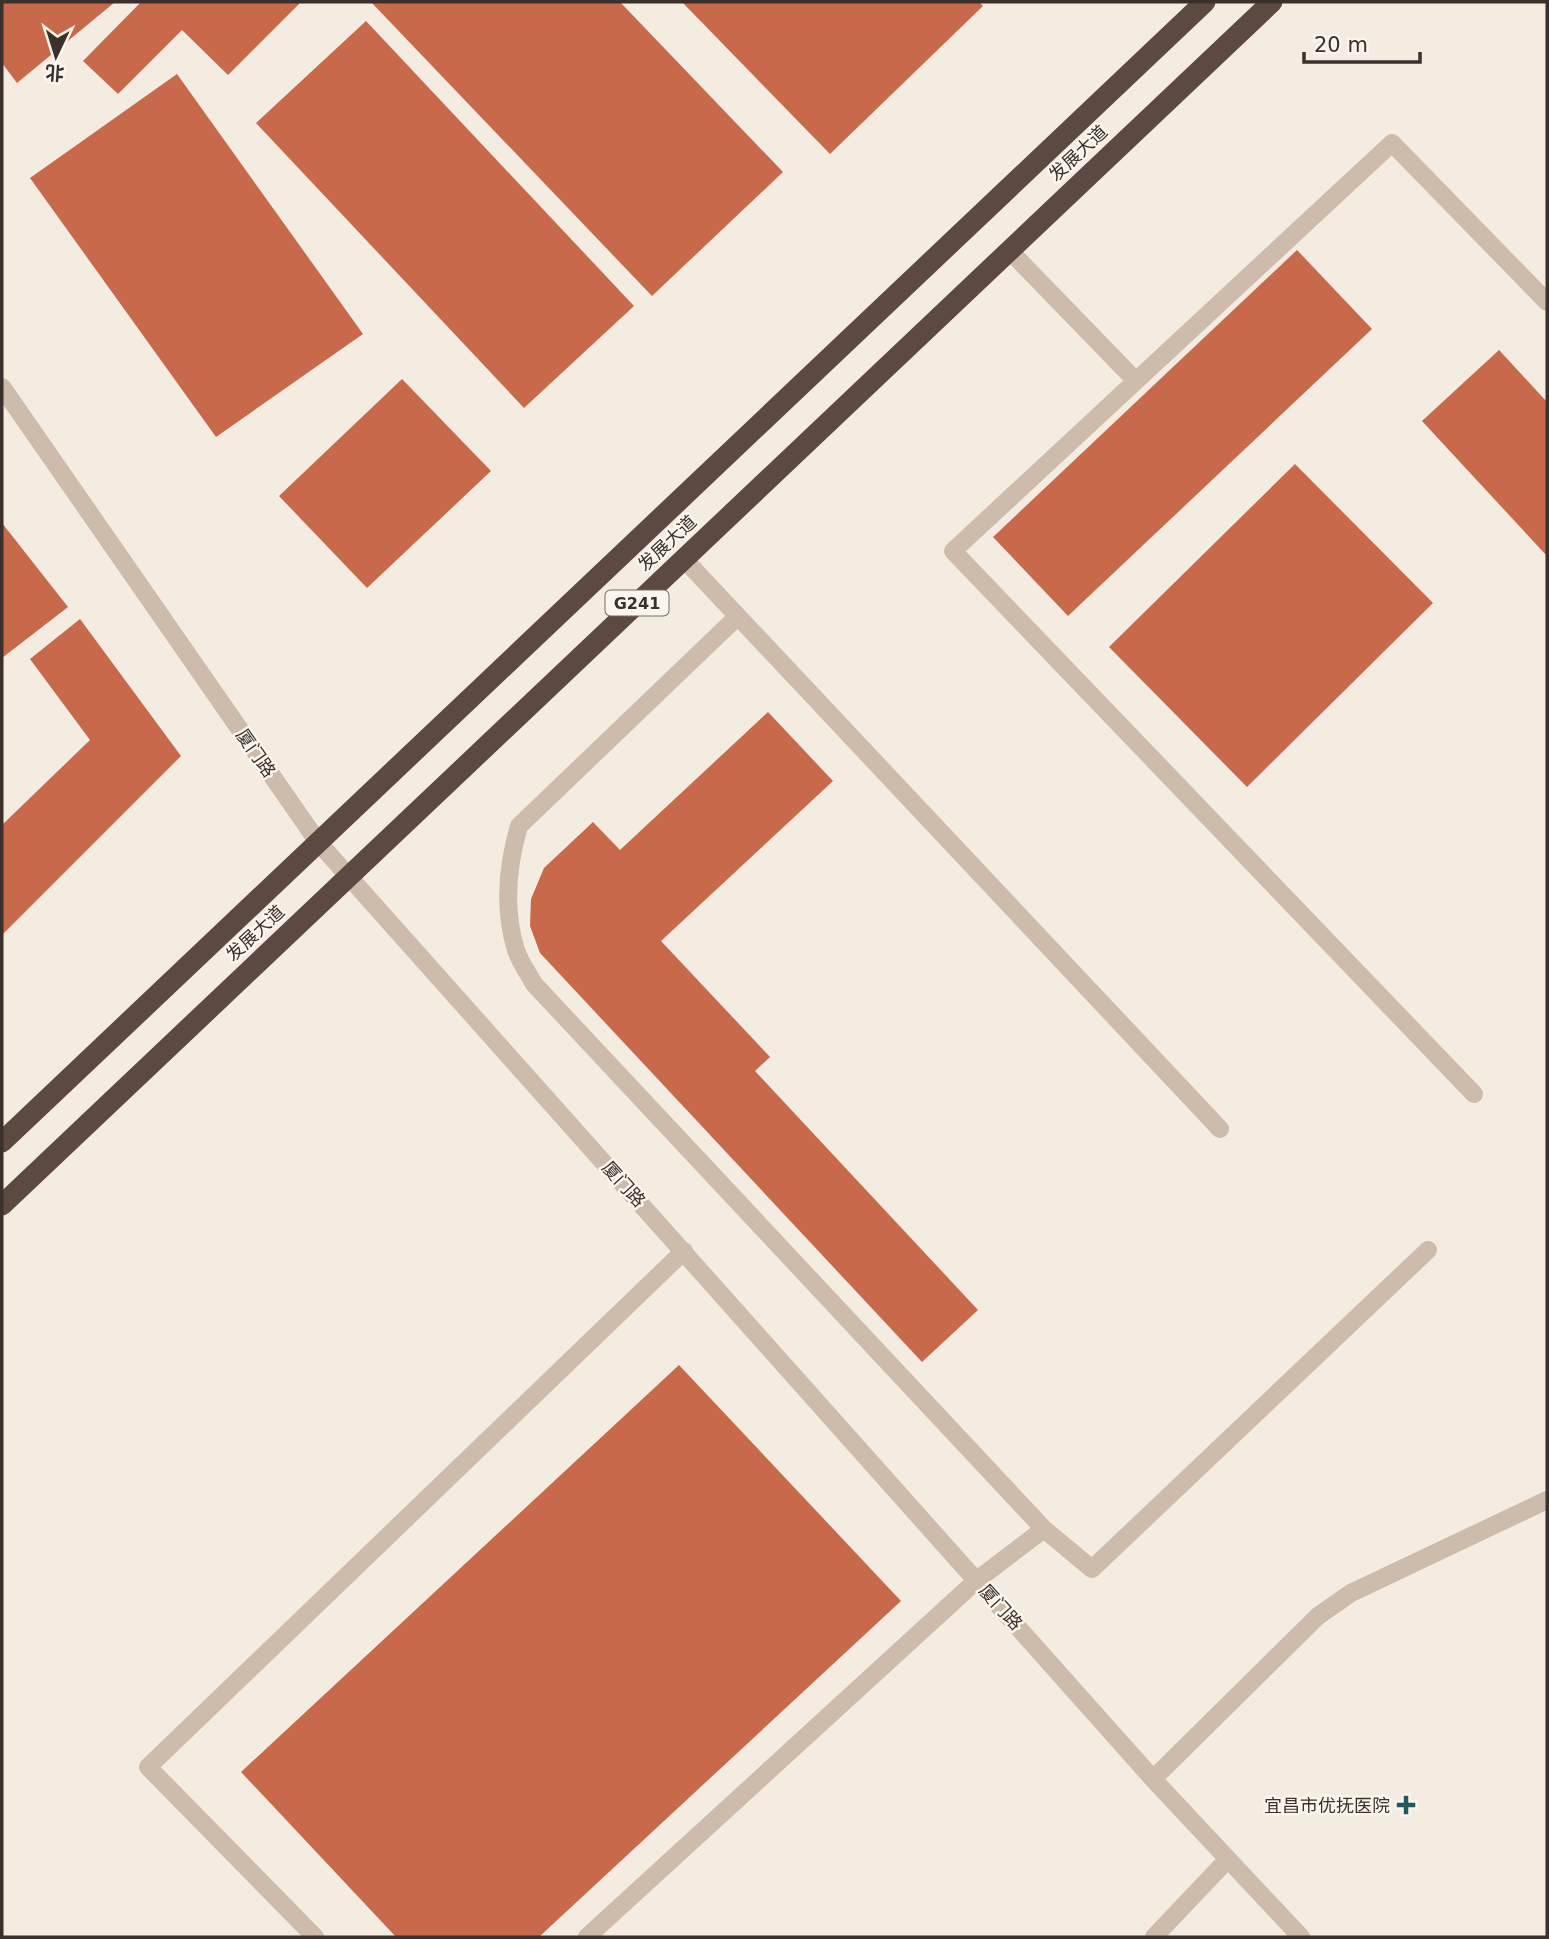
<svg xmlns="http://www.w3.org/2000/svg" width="1549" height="1939" viewBox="0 0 1549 1939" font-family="'DejaVu Sans','Noto Sans SC',sans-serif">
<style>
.building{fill:#c8694b}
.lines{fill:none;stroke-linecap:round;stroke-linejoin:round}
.minor{stroke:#cdbbac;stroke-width:18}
.highway{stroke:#5c4a42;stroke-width:21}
.poi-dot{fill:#1f5a5e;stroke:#fbf5ee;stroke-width:2.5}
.labels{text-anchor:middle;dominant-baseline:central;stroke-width:5;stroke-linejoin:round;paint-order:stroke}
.shield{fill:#fbf5ee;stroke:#756b66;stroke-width:2}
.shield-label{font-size:16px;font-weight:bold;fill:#3b302b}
.street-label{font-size:18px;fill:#3b302b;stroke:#fbf5ee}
.poi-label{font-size:18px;fill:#3b302b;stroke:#fbf5ee;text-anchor:end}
</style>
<rect width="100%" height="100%" fill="#f4ebe1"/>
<path class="building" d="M 2,2 L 115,2 L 17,83 L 2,63 Z
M 141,2 L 301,2 L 228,75 L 182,30 L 118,94 L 83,61 Z
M 371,2 L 620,2 L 783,172 L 652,296 Z
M 682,2 L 979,2 L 983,6 L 830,154 Z
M 366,21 L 634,306 L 524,408 L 256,123 Z
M 177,74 L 363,334 L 216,437 L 30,178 Z
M 1297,250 L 1372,329 L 1068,616 L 993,537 Z
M 1499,350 L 1547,402 L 1547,556 L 1422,421 Z
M 402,379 L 491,471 L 367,588 L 279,496 Z
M 1295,464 L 1433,603 L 1247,787 L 1109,647 Z
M 2,523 L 68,607 L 2,658 Z
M 80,619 L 181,756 L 2,935 L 2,825 L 90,740 L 30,659 Z
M 768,712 L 833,781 L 661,941 L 770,1057 L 755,1071 L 978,1310 L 922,1362 L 540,953 L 530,926 L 531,899 L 544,868 L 593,822 L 620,850 Z
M 679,1365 L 901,1601 L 539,1937 L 396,1937 L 241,1772 Z"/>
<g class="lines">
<path class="minor" d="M 1009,250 L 1136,381
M 2,387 L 318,842 L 1153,1779 L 1301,1937
M 684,559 L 1220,1129
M 1474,1094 L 953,551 L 1392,143 L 1547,302
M 1044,1529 L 1092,1569 L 1428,1250
M 1153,1779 L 1318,1616 L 1351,1593 L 1547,1500
M 315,1937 L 148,1767 L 684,1251
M 587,1937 L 977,1580 L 1044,1529 L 534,984 C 528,973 520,962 516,950 C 503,908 507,867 519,826 L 737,617
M 1154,1937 L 1228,1859"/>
<path class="highway" d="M 2,1142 L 1205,2
M 2,1205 L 1272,2"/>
</g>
<path class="poi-dot" d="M1402.5 1794.5h7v7h7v7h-7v7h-7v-7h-7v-7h7z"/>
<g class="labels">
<rect class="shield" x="605.5" y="590.5" width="63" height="25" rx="5"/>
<g class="shield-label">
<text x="637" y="603">G241</text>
</g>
<g class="street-label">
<text transform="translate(1078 153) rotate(-43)">发展大道</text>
<text transform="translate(667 543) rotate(-43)">发展大道</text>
<text transform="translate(256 753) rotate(55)">厦门路</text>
<text transform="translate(255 933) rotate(-43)">发展大道</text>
<text transform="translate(624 1184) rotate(48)">厦门路</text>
<text transform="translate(1001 1607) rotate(48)">厦门路</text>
</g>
<g class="poi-label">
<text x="1390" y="1805">宜昌市优抚医院</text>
</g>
</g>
<rect width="1549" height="1939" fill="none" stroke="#3b302b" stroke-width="7"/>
<g transform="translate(56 56) rotate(184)" stroke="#fbf5ee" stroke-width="5" paint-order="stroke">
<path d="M0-5L12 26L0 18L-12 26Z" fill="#3b302b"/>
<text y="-10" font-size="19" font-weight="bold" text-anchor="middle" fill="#3b302b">北</text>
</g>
<path d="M1304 52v10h116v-10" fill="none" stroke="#3b302b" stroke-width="3.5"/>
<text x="1314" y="52" font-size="21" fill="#3b302b" stroke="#fbf5ee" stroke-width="5" paint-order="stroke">20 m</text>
</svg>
